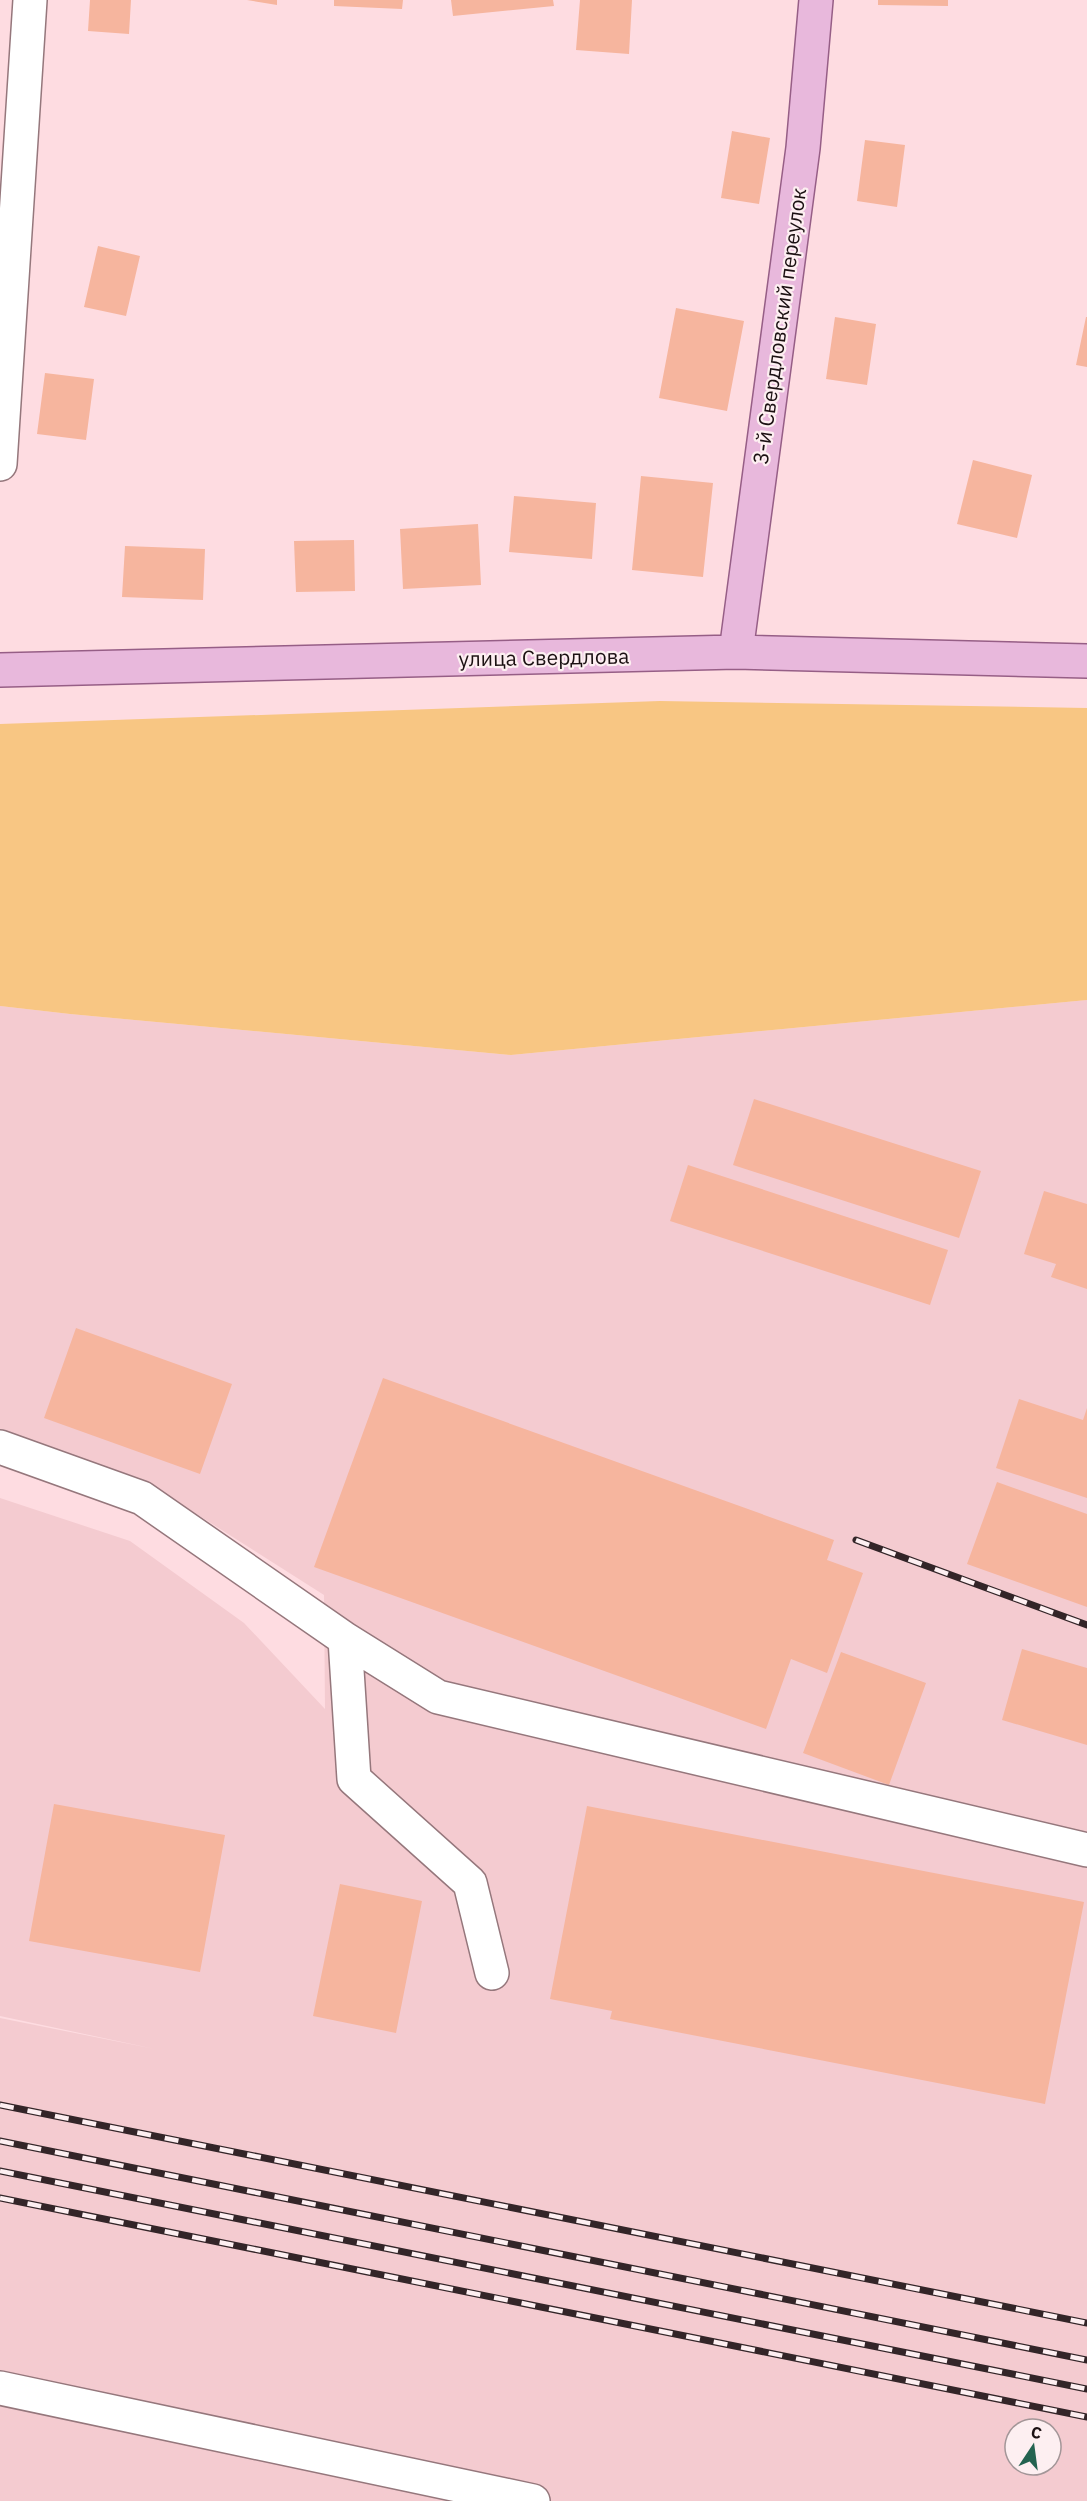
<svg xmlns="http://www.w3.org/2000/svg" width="1087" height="2501" viewBox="0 0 1087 2501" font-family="'IBM Plex Sans',sans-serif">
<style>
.built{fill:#f4cbd0;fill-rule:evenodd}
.green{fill:#f8c683}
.building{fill:#f6b59e}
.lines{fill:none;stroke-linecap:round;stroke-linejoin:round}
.minor-casing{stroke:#95777c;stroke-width:36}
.major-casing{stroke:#965e86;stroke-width:36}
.minor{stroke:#fff;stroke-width:33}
.major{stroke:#e8b8dc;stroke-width:33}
.rail-casing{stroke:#332528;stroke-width:7}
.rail{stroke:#fdeff1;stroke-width:4.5;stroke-dasharray:14;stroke-linecap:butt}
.labels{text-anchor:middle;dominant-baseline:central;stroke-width:4.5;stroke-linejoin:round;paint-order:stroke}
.street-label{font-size:21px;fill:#1b1012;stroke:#fdeff1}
</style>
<rect width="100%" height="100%" fill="#fedce1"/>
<path class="built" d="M 1087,1000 L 1087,2501 L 0,2501 L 0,2018 L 155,2049 L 0,2016 L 0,1498 L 130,1541 L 244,1623 L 325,1709 L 324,1595 L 140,1478 L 0,1434 L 0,1006 L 70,1014 L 511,1055 ZM 1015,2429 L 1051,2429 L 1051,2465 L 1015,2465 Z"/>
<path class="green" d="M 660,701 L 1087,708 L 1087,1000 L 511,1055 L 70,1014 L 0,1006 L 0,724 Z"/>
<path class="building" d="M 90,0 L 131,0 L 129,34 L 88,31 Z
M 247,0 L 277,0 L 277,5 Z
M 334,0 L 403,0 L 402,9 L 334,6 Z
M 451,0 L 553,0 L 554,6 L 453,16 Z
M 580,0 L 632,0 L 629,54 L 576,50 Z
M 878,0 L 948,0 L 948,6 L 878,5 Z
M 732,131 L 770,138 L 759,204 L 721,198 Z
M 865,140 L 905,145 L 897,207 L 857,201 Z
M 98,246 L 140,256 L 126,316 L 84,307 Z
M 676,308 L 744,321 L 727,411 L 659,398 Z
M 835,317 L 876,324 L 867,385 L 826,379 Z
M 1086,317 L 1087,317 L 1087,367 L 1076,365 Z
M 45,373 L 94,379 L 86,440 L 37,434 Z
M 973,460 L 1032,475 L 1017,538 L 957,524 Z
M 641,476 L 713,483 L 703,577 L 632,570 Z
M 514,496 L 596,503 L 592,559 L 509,552 Z
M 478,524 L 481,585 L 403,589 L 400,529 Z
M 354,540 L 355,591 L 296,592 L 294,541 Z
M 125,546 L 205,549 L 203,600 L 122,597 Z
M 754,1099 L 981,1171 L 959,1238 L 733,1165 Z
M 688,1165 L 948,1250 L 930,1305 L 670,1221 Z
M 1044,1191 L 1087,1204 L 1087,1289 L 1051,1277 L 1056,1264 L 1024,1254 Z
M 76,1328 L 232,1384 L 200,1474 L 44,1418 Z
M 383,1378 L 834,1540 L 827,1560 L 863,1573 L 827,1673 L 791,1659 L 766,1729 L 314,1567 Z
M 1019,1399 L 1083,1420 L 1087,1408 L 1087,1498 L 996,1468 Z
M 997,1482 L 1087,1514 L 1087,1607 L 967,1564 Z
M 1022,1649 L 1087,1668 L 1087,1745 L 1002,1720 Z
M 841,1652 L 926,1683 L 889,1785 L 803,1753 Z
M 54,1804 L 225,1835 L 200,1972 L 29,1941 Z
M 587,1806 L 1084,1902 L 1045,2104 L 610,2019 L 612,2011 L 550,1999 Z
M 340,1884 L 422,1901 L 396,2033 L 313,2016 Z"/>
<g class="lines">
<g class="minor-casing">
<path id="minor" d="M 0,464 L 30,0
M 0,1447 L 142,1498 L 345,1639 L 438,1697 L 1087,1850
M 345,1639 L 354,1779 L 470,1883 L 492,1973
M 0,2388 L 533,2501"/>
</g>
<g class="major-casing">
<path id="major" d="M 736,652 L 803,148 L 816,0
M 0,670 L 736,652 L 1087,661"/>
</g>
<use href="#minor" class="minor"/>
<use href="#major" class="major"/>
<g class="rail-casing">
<path id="rail" d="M 856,1540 L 1087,1625
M 0,2105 L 1087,2323
M 0,2141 L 1087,2360
M 0,2171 L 1087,2389
M 0,2198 L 1087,2417"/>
</g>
<use href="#rail" class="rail"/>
</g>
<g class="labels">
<g class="street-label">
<text transform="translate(779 326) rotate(-82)">3-й Свердловский переулок</text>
<text transform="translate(544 657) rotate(-1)">улица Свердлова</text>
</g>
</g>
<g transform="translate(1033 2447) rotate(13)"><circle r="28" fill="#fdeff1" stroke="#a39698" stroke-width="1.5"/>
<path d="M0-4.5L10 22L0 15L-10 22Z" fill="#246350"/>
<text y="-9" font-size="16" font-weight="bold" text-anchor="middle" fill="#1b1012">С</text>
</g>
</svg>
